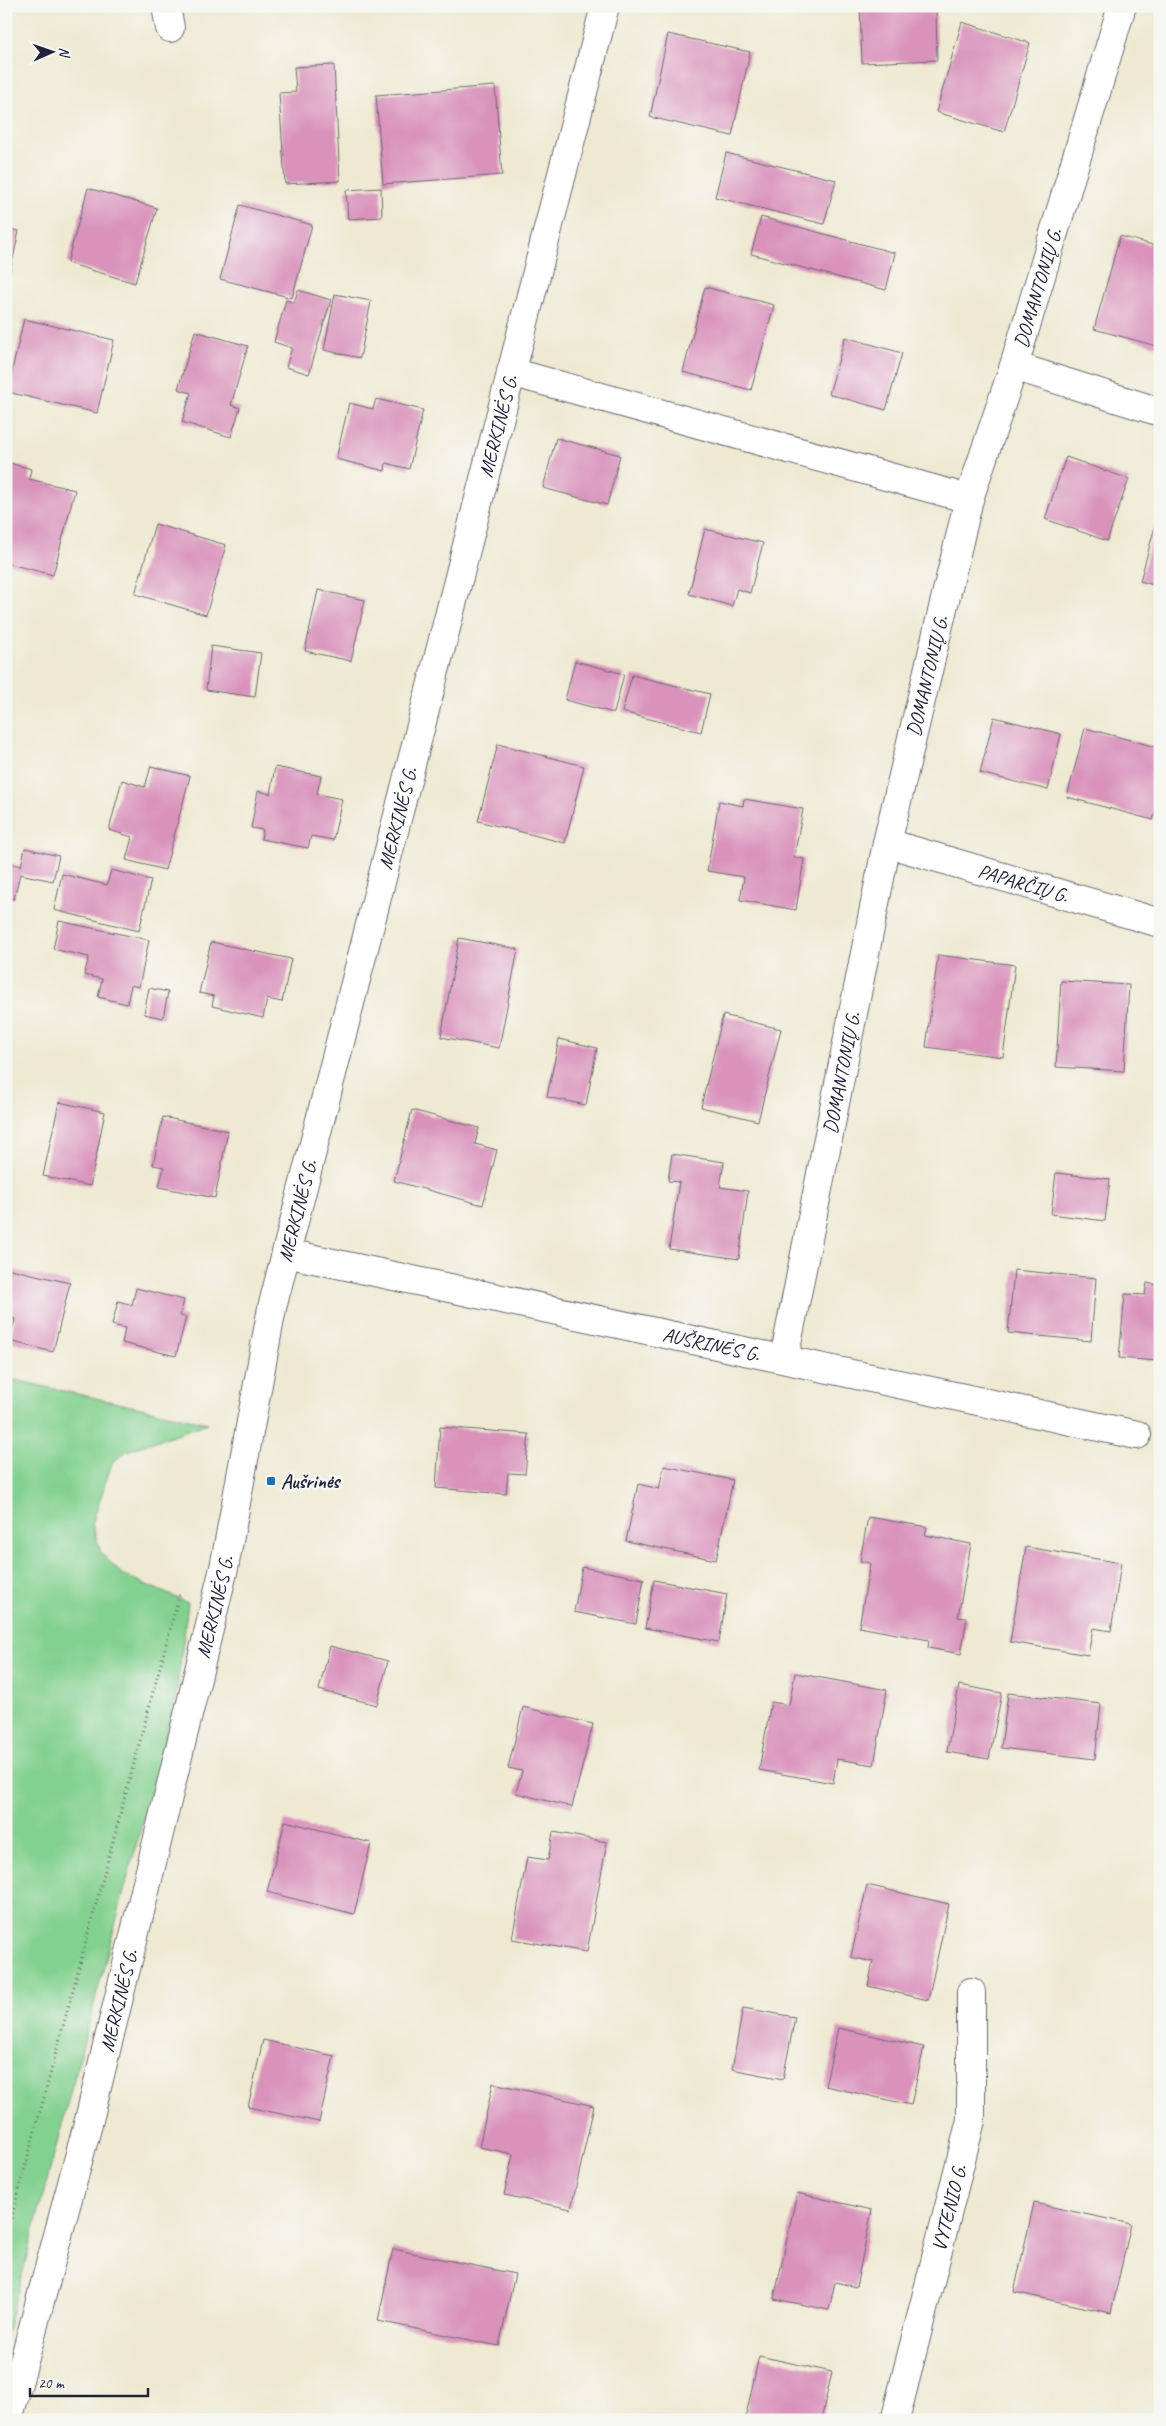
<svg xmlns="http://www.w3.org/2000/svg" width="1166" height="2426" viewBox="0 0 1166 2426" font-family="Caveat,sans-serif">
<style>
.green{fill:#83d190;stroke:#527a66}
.building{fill:#d993bb}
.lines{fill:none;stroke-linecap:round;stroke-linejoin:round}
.minor-casing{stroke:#6a6870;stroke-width:30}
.path{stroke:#6a6870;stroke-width:3;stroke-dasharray:1 4;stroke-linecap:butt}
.minor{stroke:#fff;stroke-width:28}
.poi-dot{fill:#1f6fb2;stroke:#f6f6f2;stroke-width:2}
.labels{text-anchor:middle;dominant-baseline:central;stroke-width:5;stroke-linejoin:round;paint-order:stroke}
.street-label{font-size:20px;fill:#22223b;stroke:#f6f6f2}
.poi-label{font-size:20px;font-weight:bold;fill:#22223b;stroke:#f6f6f2;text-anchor:start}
</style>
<rect width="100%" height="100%" fill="#f6f6f2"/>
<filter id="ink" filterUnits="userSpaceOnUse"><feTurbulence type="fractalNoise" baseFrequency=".02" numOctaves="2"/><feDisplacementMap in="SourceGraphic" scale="10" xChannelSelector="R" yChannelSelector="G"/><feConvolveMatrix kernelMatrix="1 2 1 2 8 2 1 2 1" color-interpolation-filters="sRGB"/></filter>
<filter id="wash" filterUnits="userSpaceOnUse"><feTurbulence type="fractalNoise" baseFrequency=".0096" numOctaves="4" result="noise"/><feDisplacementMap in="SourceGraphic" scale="20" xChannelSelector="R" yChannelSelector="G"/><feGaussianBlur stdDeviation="1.12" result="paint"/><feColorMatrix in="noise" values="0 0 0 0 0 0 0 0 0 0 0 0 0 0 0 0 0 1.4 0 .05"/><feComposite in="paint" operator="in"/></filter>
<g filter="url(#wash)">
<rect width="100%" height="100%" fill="#efe9d2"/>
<path class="green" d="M 6,1378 L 208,1423 L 127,1451 L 112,1463 L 92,1524 L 101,1553 L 122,1574 L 188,1603 L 176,1696 L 6,2335 Z"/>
<g id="blocks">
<path class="building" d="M 860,6 L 936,6 L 937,60 L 862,63 Z
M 962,22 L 1030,43 L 1004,132 L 936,112 Z
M 668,34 L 750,52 L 732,136 L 650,117 Z
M 334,65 L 340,181 L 285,184 L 279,93 L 296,92 L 294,67 Z
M 495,86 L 502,175 L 383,184 L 376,95 Z
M 726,153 L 836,180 L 824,224 L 715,197 Z
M 88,188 L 157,208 L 135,283 L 67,263 Z
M 381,188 L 382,217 L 348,219 L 346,190 Z
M 240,205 L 312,225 L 292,298 L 220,279 Z
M 761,217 L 895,253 L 886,290 L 751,254 Z
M 6,228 L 19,231 L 9,277 L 6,276 Z
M 1120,236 L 1160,247 L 1160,347 L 1094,329 Z
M 705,287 L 774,305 L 751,390 L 683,372 Z
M 298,290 L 331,300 L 309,374 L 286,367 L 292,348 L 274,342 L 286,300 L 294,303 Z
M 335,294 L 371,301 L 360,358 L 324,350 Z
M 24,319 L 114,340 L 97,413 L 7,392 Z
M 195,331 L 248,346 L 231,405 L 240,408 L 231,437 L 182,422 L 191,393 L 178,389 Z
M 845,337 L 902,353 L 886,410 L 829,394 Z
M 376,399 L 423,410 L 409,469 L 386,463 L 385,471 L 336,459 L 349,403 L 373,409 Z
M 556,438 L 620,455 L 607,505 L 543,488 Z
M 1066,457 L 1129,479 L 1107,541 L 1045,519 Z
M 6,462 L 31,469 L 29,479 L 75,490 L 53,575 L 6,563 Z
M 1159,512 L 1160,512 L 1160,587 L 1140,581 Z
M 155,524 L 226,545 L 206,615 L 135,594 Z
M 705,529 L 763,543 L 750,593 L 737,589 L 732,606 L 689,594 Z
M 318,590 L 365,600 L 351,661 L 305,651 Z
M 211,646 L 261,653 L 255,697 L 206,690 Z
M 575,661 L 624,674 L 614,713 L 565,700 Z
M 632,675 L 710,694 L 701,732 L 622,712 Z
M 994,717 L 1061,734 L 1048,790 L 980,773 Z
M 1085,728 L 1160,748 L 1160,795 L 1153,820 L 1067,797 Z
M 498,744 L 584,766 L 565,843 L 478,821 Z
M 151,766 L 190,776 L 165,870 L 126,860 L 132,837 L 109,830 L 122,780 L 145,787 Z
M 275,767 L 321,776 L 317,794 L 342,799 L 333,840 L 311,836 L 308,848 L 261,839 L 263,830 L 251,828 L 258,791 L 270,794 Z
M 744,799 L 803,809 L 794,857 L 804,859 L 796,910 L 740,900 L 744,877 L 707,871 L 719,801 L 743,806 Z
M 25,848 L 59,856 L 53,881 L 20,874 L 14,899 L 6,898 L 6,862 L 21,866 Z
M 111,870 L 151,880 L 139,931 L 54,910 L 62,874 L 107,885 Z
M 59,921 L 149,940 L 139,987 L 131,985 L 127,1004 L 98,997 L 102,979 L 84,975 L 89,957 L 53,949 Z
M 459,938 L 518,949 L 499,1048 L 441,1037 Z
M 211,942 L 291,959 L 282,1002 L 267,999 L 263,1018 L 212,1006 L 214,996 L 199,993 Z
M 938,955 L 1015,965 L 1003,1057 L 926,1047 Z
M 1061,981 L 1129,985 L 1124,1071 L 1056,1067 Z
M 149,988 L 168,992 L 163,1018 L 144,1014 Z
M 723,1015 L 781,1029 L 758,1121 L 701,1107 Z
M 559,1039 L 597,1048 L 586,1105 L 547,1097 Z
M 59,1102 L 105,1112 L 90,1186 L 43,1176 Z
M 412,1110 L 479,1128 L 475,1144 L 497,1150 L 483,1205 L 394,1181 Z
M 163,1117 L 228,1131 L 215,1198 L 159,1187 L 164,1167 L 153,1165 Z
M 672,1154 L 724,1162 L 720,1187 L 748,1191 L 739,1259 L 669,1249 L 679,1182 L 668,1181 Z
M 1056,1173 L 1110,1179 L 1105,1221 L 1051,1214 Z
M 6,1268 L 70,1283 L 53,1352 L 9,1341 L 15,1319 L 6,1317 Z
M 1014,1270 L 1096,1278 L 1091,1341 L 1008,1333 Z
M 1147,1283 L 1160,1285 L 1160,1350 L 1158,1361 L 1119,1358 L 1125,1294 L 1145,1295 Z
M 136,1288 L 184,1300 L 180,1316 L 186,1317 L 176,1356 L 122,1343 L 125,1328 L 112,1325 L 118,1301 L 132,1305 Z
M 440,1427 L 529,1434 L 525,1474 L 508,1473 L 506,1494 L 436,1488 Z
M 664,1466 L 733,1480 L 716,1560 L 626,1541 L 638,1484 L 659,1489 Z
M 868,1517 L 927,1527 L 925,1535 L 971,1544 L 958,1617 L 967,1618 L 961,1654 L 928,1648 L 929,1640 L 859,1627 L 870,1563 L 860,1561 Z
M 1026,1547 L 1121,1563 L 1111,1631 L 1093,1628 L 1088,1655 L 1010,1642 Z
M 582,1567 L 644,1579 L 636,1624 L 574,1612 Z
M 654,1580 L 727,1594 L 719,1642 L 645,1628 Z
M 330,1646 L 388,1661 L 377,1705 L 319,1690 Z
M 795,1673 L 887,1690 L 874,1765 L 837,1759 L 833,1783 L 759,1770 L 771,1702 L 789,1705 Z
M 959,1685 L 1002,1693 L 989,1759 L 947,1752 Z
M 1008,1693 L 1101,1704 L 1095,1759 L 1001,1748 Z
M 523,1707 L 593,1724 L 572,1807 L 516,1793 L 522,1771 L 508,1768 Z
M 285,1821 L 371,1843 L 354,1914 L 267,1892 Z
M 553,1832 L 607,1842 L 587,1952 L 512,1939 L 527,1857 L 548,1860 Z
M 867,1885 L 949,1904 L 928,2000 L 868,1986 L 873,1962 L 851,1957 Z
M 743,2008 L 795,2017 L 783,2079 L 732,2069 Z
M 838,2028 L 924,2047 L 911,2105 L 825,2086 Z
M 263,2040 L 334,2056 L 319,2122 L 248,2107 Z
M 493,2083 L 594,2106 L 571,2209 L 504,2195 L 513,2154 L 479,2147 Z
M 797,2193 L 872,2210 L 856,2287 L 835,2282 L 829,2310 L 774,2299 Z
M 1034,2203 L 1131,2224 L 1111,2313 L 1014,2292 Z
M 393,2249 L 515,2274 L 499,2346 L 378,2321 Z
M 759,2356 L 832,2372 L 821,2420 L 745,2420 Z"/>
</g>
</g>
<g filter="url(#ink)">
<use href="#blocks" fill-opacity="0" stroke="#6a6870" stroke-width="1"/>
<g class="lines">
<g class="minor-casing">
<g id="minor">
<path d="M 166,6 L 170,28"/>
<path d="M 1014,366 L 1160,412"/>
<path d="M 511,372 L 969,499"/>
<path id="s1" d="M 887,843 L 1160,923"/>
<path id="s2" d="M 286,1253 L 1137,1435"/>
<path id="s3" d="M 784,1359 L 887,843 L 969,499 L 1014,366 L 1122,6"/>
<path id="s4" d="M 8,2420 L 88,2124 L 224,1568 L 272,1308 L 605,6"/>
<path id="s5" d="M 895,2420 L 971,2120 L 971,1992"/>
</g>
</g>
<path class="path" d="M 6,2238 L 179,1596 L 182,1594"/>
<use href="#minor" class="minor"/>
</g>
</g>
<rect class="poi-dot" x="266" y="1476" width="10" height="10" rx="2.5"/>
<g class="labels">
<g class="street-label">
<text stroke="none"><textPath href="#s3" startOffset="1102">DOMANTONIŲ G.</textPath></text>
<text stroke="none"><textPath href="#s4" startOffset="2054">MERKINĖS G.</textPath></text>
<text stroke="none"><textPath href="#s3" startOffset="698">DOMANTONIŲ G.</textPath></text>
<text stroke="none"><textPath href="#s4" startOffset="1649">MERKINĖS G.</textPath></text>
<text stroke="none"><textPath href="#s1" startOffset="142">PAPARČIŲ G.</textPath></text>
<text stroke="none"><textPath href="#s3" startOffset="292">DOMANTONIŲ G.</textPath></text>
<text stroke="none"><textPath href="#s4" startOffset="1244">MERKINĖS G.</textPath></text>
<text stroke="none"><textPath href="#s2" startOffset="435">AUŠRINĖS G.</textPath></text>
<text stroke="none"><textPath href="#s4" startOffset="839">MERKINĖS G.</textPath></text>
<text stroke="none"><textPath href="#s4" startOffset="434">MERKINĖS G.</textPath></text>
<text stroke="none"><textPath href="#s5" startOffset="219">VYTENIO G.</textPath></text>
</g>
<g class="poi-label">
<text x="281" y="1481">Aušrinės</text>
</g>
</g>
<rect width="1166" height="2426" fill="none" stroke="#f6f6f2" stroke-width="25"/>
<g transform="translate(52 52) rotate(88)" stroke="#f6f6f2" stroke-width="4" paint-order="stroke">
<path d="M0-4L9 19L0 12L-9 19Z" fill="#22223b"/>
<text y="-8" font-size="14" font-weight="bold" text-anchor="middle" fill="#22223b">N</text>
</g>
<path d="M30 2388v8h118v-8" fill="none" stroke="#22223b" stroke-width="2.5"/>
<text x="38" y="2388" font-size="15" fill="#22223b" stroke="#f6f6f2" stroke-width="4" paint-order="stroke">20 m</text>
</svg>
